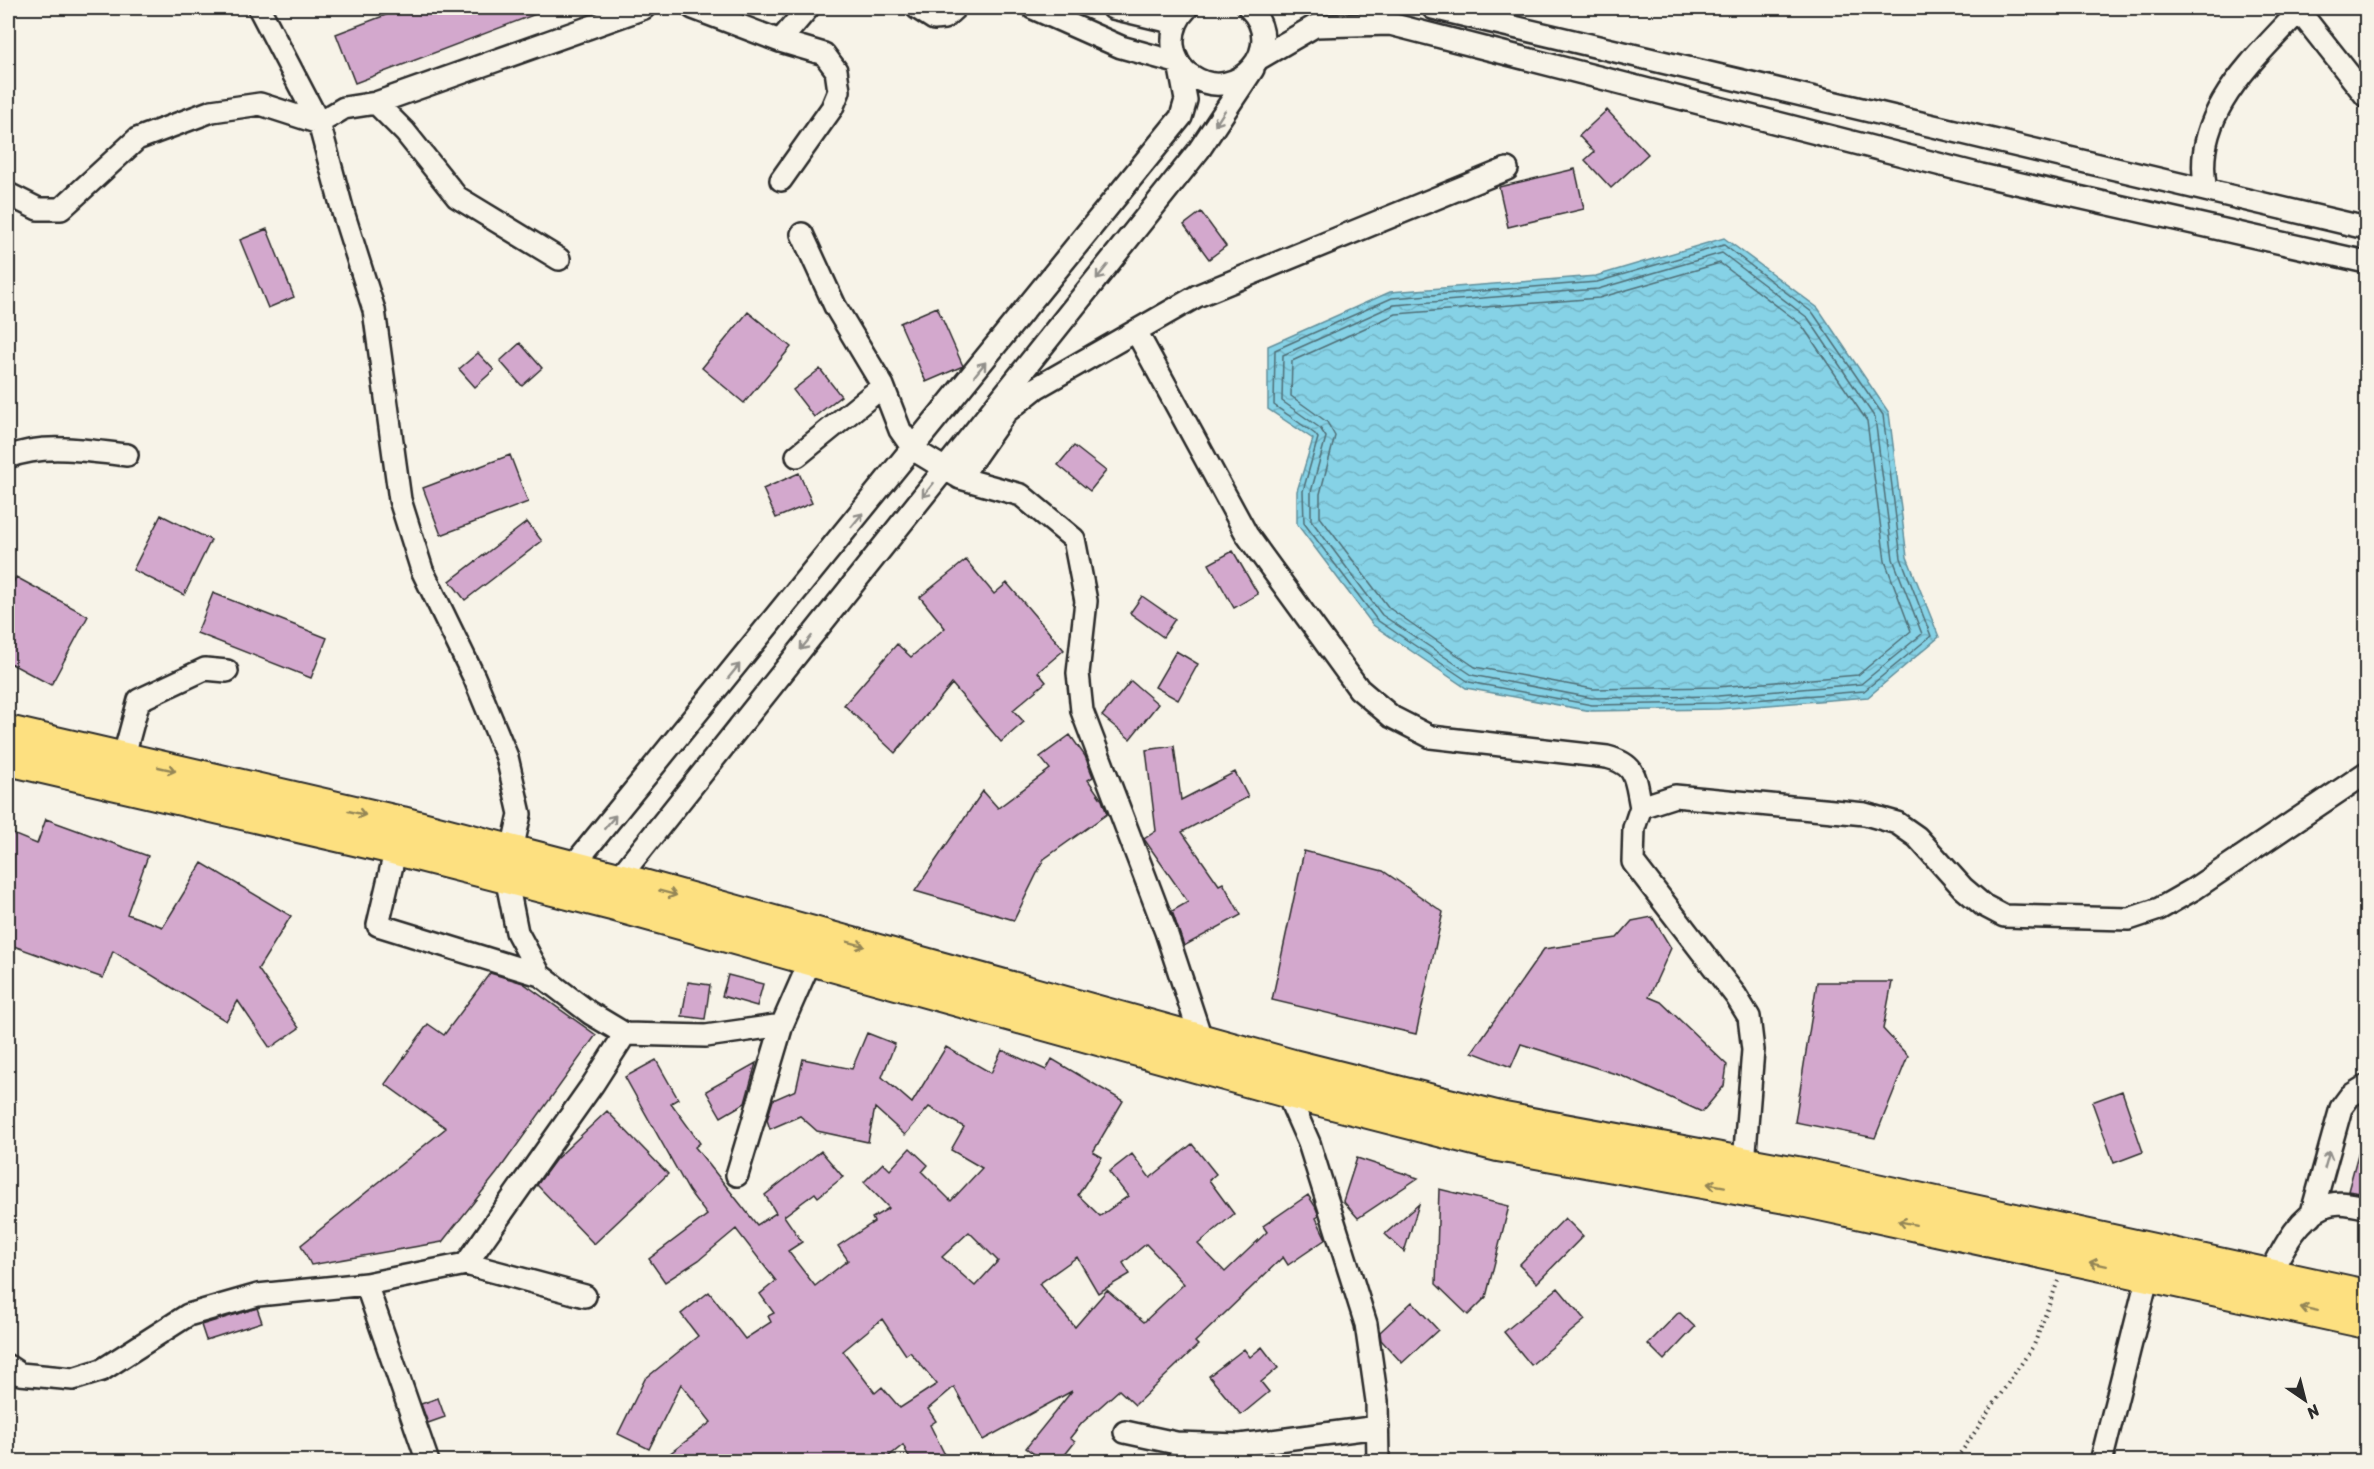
<svg xmlns="http://www.w3.org/2000/svg" width="2374" height="1469" viewBox="0 0 2374 1469" font-family="Sriracha,sans-serif">
<style>
.water{fill:url(#water-waves);stroke:#628f9b;stroke-width:1.5}
.lines{fill:none;stroke-linecap:round;stroke-linejoin:round}
.shore{stroke:#4f6e76;stroke-width:1.5}
.building{fill:#d3a8cd;stroke:#2b2b2b;stroke-width:1.5;fill-rule:evenodd}
.minor-casing{stroke:#2b2b2b;stroke-width:26}
.highway-casing{stroke:#2b2b2b;stroke-width:36}
.path{stroke:#2b2b2b;stroke-width:4;stroke-dasharray:1.5 4.5;stroke-linecap:butt}
.minor{stroke:#f7f3e8;stroke-width:21}
.highway{stroke:#fde080;stroke-width:32}
.oneway{stroke:#918f8a}
.oneway2{stroke:#948656}
</style>
<defs>
<pattern id="water-waves" width="16" height="10" patternUnits="userSpaceOnUse" patternTransform="scale(1.5)"><rect width="16" height="10" fill="#86d2e6"/><path d="M0 5q4-4 8 0t8 0" fill="none" stroke="#74b4c5"/></pattern>
</defs>
<rect width="100%" height="100%" fill="#f7f3e8"/>
<filter id="ink" filterUnits="userSpaceOnUse"><feTurbulence type="fractalNoise" baseFrequency=".0167" numOctaves="2"/><feDisplacementMap in="SourceGraphic" scale="12" xChannelSelector="R" yChannelSelector="G"/><feConvolveMatrix kernelMatrix="1 2 1 2 8 2 1 2 1" color-interpolation-filters="sRGB"/></filter>
<g filter="url(#ink)">
<path class="water" d="M 1724,238 L 1818,308 L 1889,413 L 1907,557 L 1939,637 L 1868,697 L 1719,709 L 1591,711 L 1466,688 L 1373,625 L 1297,524 L 1297,491 L 1313,439 L 1268,409 L 1268,346 L 1390,292 L 1596,276 Z"/>
<g class="lines">
<path class="shore" d="M 1724,245 L 1813,313 L 1883,415 L 1901,558 L 1931,636 L 1864,691 L 1718,703 L 1592,705 L 1469,682 L 1377,620 L 1304,523 L 1303,491 L 1318,438 L 1315,434 L 1274,405 L 1275,350 L 1392,298 L 1597,282 Z
M 1722,253 L 1808,318 L 1875,418 L 1893,559 L 1922,634 L 1861,684 L 1718,696 L 1592,698 L 1472,675 L 1382,615 L 1311,520 L 1311,492 L 1326,437 L 1320,428 L 1282,401 L 1283,355 L 1394,305 L 1598,289 Z
M 1720,263 L 1801,324 L 1867,421 L 1885,561 L 1911,631 L 1858,675 L 1718,687 L 1593,689 L 1475,667 L 1389,608 L 1320,517 L 1320,494 L 1335,436 L 1327,422 L 1291,396 L 1292,361 L 1396,314 L 1599,298 Z"/>
</g>
<path class="building" d="M 404,8 L 549,8 L 549,9 L 355,83 L 336,34 Z
M 1607,110 L 1648,154 L 1611,188 L 1585,160 L 1594,152 L 1579,136 Z
M 1575,169 L 1584,209 L 1508,227 L 1499,187 Z
M 1201,212 L 1226,246 L 1209,259 L 1184,225 Z
M 267,229 L 294,297 L 268,308 L 240,240 Z
M 937,307 L 963,366 L 926,382 L 900,323 Z
M 748,312 L 791,347 L 744,403 L 702,368 Z
M 520,343 L 542,368 L 522,386 L 500,361 Z
M 478,353 L 494,370 L 475,387 L 459,369 Z
M 820,369 L 841,396 L 814,417 L 793,390 Z
M 1074,446 L 1106,471 L 1090,491 L 1058,465 Z
M 510,455 L 528,502 L 441,535 L 423,488 Z
M 799,473 L 812,503 L 776,518 L 763,489 Z
M 161,515 L 211,540 L 184,595 L 133,570 Z
M 527,522 L 542,541 L 465,600 L 450,581 Z
M 1233,551 L 1258,594 L 1234,608 L 1209,564 Z
M 966,560 L 994,594 L 1007,583 L 1064,650 L 1038,672 L 1046,682 L 1013,710 L 1024,722 L 1001,742 L 952,684 L 895,753 L 844,705 L 897,644 L 911,657 L 945,628 L 920,597 Z
M 16,577 L 88,616 L 51,685 L 8,662 L 8,592 Z
M 213,593 L 327,638 L 311,678 L 197,633 Z
M 1142,596 L 1175,619 L 1163,637 L 1130,613 Z
M 1176,651 L 1198,664 L 1178,700 L 1155,687 Z
M 1131,681 L 1158,704 L 1130,739 L 1102,716 Z
M 1070,735 L 1085,756 L 1093,777 L 1088,780 L 1102,800 L 1107,814 L 1044,859 L 1014,920 L 915,891 L 983,791 L 998,808 L 1050,769 L 1040,757 Z
M 1174,746 L 1181,800 L 1235,772 L 1248,797 L 1182,832 L 1219,885 L 1223,883 L 1241,915 L 1184,946 L 1172,911 L 1188,902 L 1144,839 L 1156,831 L 1146,750 Z
M 46,819 L 148,856 L 127,914 L 163,927 L 202,863 L 291,916 L 258,969 L 299,1028 L 270,1048 L 238,1001 L 226,1021 L 113,951 L 103,978 L 8,944 L 8,832 L 37,844 Z
M 1304,851 L 1383,871 L 1443,912 L 1416,1034 L 1272,1000 Z
M 1652,917 L 1671,948 L 1649,997 L 1661,1002 L 1727,1065 L 1724,1086 L 1702,1112 L 1622,1076 L 1521,1044 L 1511,1067 L 1472,1052 L 1544,949 L 1617,938 L 1632,921 Z
M 490,973 L 523,983 L 596,1035 L 497,1173 L 442,1242 L 311,1265 L 301,1245 L 446,1128 L 385,1084 L 428,1024 L 444,1035 Z
M 728,975 L 763,984 L 757,1006 L 722,996 Z
M 688,982 L 710,985 L 705,1019 L 682,1016 Z
M 1817,982 L 1892,982 L 1883,1029 L 1908,1056 L 1875,1138 L 1795,1122 Z
M 867,1033 L 895,1044 L 882,1077 L 912,1103 L 946,1047 L 991,1073 L 1002,1050 L 1046,1070 L 1052,1059 L 1123,1101 L 1093,1152 L 1102,1157 L 1078,1195 L 1100,1216 L 1128,1196 L 1109,1172 L 1132,1154 L 1150,1178 L 1192,1144 L 1216,1174 L 1209,1180 L 1234,1214 L 1198,1244 L 1225,1272 L 1267,1232 L 1263,1226 L 1308,1195 L 1315,1206 L 1319,1216 L 1316,1218 L 1326,1239 L 1288,1265 L 1283,1257 L 1195,1342 L 1198,1345 L 1135,1405 L 1119,1390 L 1082,1423 L 1070,1438 L 1075,1442 L 1060,1461 L 1044,1461 L 1026,1448 L 1072,1391 L 983,1440 L 954,1387 L 928,1409 L 936,1421 L 930,1425 L 948,1461 L 911,1461 L 903,1445 L 883,1461 L 660,1461 L 711,1422 L 681,1384 L 649,1449 L 618,1434 L 645,1379 L 698,1336 L 681,1314 L 709,1292 L 745,1339 L 771,1322 L 768,1316 L 774,1313 L 760,1294 L 776,1281 L 736,1229 L 699,1260 L 665,1282 L 649,1259 L 707,1215 L 689,1191 L 625,1077 L 656,1060 L 678,1099 L 671,1103 L 700,1143 L 695,1147 L 757,1225 L 776,1213 L 765,1195 L 821,1151 L 843,1177 L 818,1197 L 815,1193 L 784,1216 L 802,1242 L 788,1251 L 815,1286 L 848,1260 L 838,1246 L 874,1222 L 872,1218 L 889,1208 L 864,1182 L 883,1163 L 890,1170 L 910,1148 L 928,1165 L 922,1172 L 951,1201 L 982,1168 L 951,1150 L 964,1127 L 929,1107 L 905,1135 L 875,1108 L 868,1142 L 817,1131 L 800,1116 L 770,1129 L 767,1120 L 773,1100 L 796,1090 L 803,1059 L 852,1069 ZM 969,1232 L 998,1261 L 975,1286 L 942,1257 ZM 1146,1244 L 1184,1284 L 1144,1322 L 1107,1290 L 1075,1327 L 1039,1284 L 1077,1257 L 1098,1293 L 1130,1274 L 1123,1263 ZM 882,1319 L 906,1355 L 910,1352 L 937,1384 L 900,1408 L 882,1387 L 875,1393 L 843,1351 Z
M 756,1063 L 745,1103 L 721,1117 L 706,1091 Z
M 2122,1091 L 2143,1152 L 2114,1163 L 2092,1102 Z
M 607,1111 L 668,1174 L 594,1244 L 537,1185 L 556,1159 Z
M 2361,1143 L 2367,1144 L 2367,1194 L 2348,1191 Z
M 1357,1158 L 1418,1178 L 1358,1218 L 1343,1201 Z
M 1439,1189 L 1509,1206 L 1486,1297 L 1468,1315 L 1436,1284 Z
M 1419,1204 L 1404,1252 L 1385,1234 Z
M 1565,1218 L 1583,1236 L 1537,1283 L 1519,1265 Z
M 1558,1288 L 1585,1320 L 1531,1365 L 1504,1332 Z
M 1412,1302 L 1438,1330 L 1402,1363 L 1381,1340 L 1380,1332 Z
M 257,1308 L 262,1322 L 206,1340 L 201,1325 Z
M 1679,1312 L 1695,1327 L 1664,1360 L 1648,1344 Z
M 1262,1347 L 1278,1368 L 1261,1382 L 1269,1392 L 1241,1415 L 1209,1376 L 1244,1349 L 1250,1357 Z
M 438,1398 L 445,1417 L 428,1423 L 421,1404 Z"/>
<g class="lines">
<g class="minor-casing">
<path id="minor" d="M 259,8 L 319,123 L 343,212 L 374,310 L 400,500 L 422,570 L 474,677 L 507,757 L 520,814 L 506,877 L 517,932 L 540,975 L 590,1013 L 625,1034 L 593,1084 L 466,1264 L 366,1284 L 428,1462
M 693,8 L 780,41 L 808,8
M 917,8 L 934,19 L 944,18 L 955,8
M 1113,8 L 1176,23
M 1187,8 C 1177,18 1172,31 1173,45 C 1174,57 1181,70 1192,76 C 1237,106 1288,46 1249,8
M 1433,8 L 2366,228
M 2302,8 L 2299,11 L 2366,96
M 780,41 L 824,54 L 836,70 L 839,91 L 832,108 L 781,180
M 1260,58 L 1315,26 L 1390,24 L 1981,175 L 2366,262
M 376,103 L 644,8
M 2206,190 C 2190,115 2253,61 2299,11
M 8,194 L 38,209 L 61,209 L 137,139 L 212,111 L 260,104 L 319,123 L 344,108 L 376,103 L 405,132 L 457,197 L 559,259
M 802,234 L 835,306 L 883,386
M 1136,331 L 1247,535 L 1359,689 L 1392,717 L 1431,737 L 1607,757 C 1638,765 1635,779 1641,807
M 797,456 L 883,386 L 900,430 L 914,450 L 957,476
M 8,457 C 46,442 87,451 127,455
M 123,759 L 139,700 L 205,669 L 227,671
M 396,848 L 378,925 L 540,975
M 572,867 L 1181,117 L 1186,100 L 1179,63 L 1121,47 L 1033,8
M 618,879 L 1199,150 L 1253,69
M 625,1034 L 706,1036 L 782,1025 L 811,959
M 1202,1041 L 1166,932 L 1082,711 L 1078,673 L 1086,601 L 1074,539 L 1021,495 L 960,478 L 1006,412 L 1036,388 L 1197,296 L 1507,169
M 1288,1084 L 1286,1091 L 1309,1143 L 1366,1324 L 1377,1401 L 1378,1462
M 1744,1163 L 1753,1050 L 1749,1017 L 1736,996 L 1633,862 L 1634,828 L 1641,807 L 1675,796 L 1865,814 L 1897,823 L 1917,837 L 1963,888 L 1983,905 L 2004,916 L 2129,919 L 2159,909 L 2194,889 L 2366,773
M 737,1175 L 782,1025
M 2311,1216 L 2341,1108 L 2350,1096 L 2366,1086
M 466,1264 L 585,1296
M 2270,1274 C 2283,1249 2297,1218 2325,1206 C 2338,1200 2353,1205 2366,1207
M 8,1366 L 20,1374 L 73,1379 L 102,1370 L 188,1315 L 258,1295 L 366,1284
M 1125,1432 L 1176,1443 L 1240,1445 L 1378,1427
M 2101,1462 L 2148,1275"/>
</g>
<g class="highway-casing">
<path id="highway" d="M 8,732 L 402,823 L 618,879 L 1293,1066 L 1504,1119 L 1802,1174 L 2366,1296
M 8,759 L 389,847 L 612,904 L 1286,1091 L 1498,1145 L 1797,1199 L 2366,1322"/>
</g>
<path class="path" d="M 1952,1462 L 1962,1451 L 2034,1345 L 2058,1281"/>
<use href="#minor" class="minor"/>
<use href="#highway" class="highway"/>
</g>
<defs><path id="oneway-shaft" d="M-6 0H5M1.5-3L5.5 0L1.5 3" fill="none" stroke-width="1.6" stroke-linecap="round" stroke-linejoin="round" transform="scale(1.5)"/></defs>
<g class="oneway">
<use href="#oneway-shaft" transform="translate(1220 118) rotate(123)"/>
<use href="#oneway-shaft" transform="translate(1102 272) rotate(129)"/>
<use href="#oneway-shaft" transform="translate(980 369) rotate(-51)"/>
<use href="#oneway-shaft" transform="translate(928 490) rotate(129)"/>
<use href="#oneway-shaft" transform="translate(857 520) rotate(-51)"/>
<use href="#oneway-shaft" transform="translate(806 643) rotate(129)"/>
<use href="#oneway-shaft" transform="translate(734 671) rotate(-51)"/>
<use href="#oneway-shaft" transform="translate(610 822) rotate(-50)"/>
<use href="#oneway-shaft" transform="translate(2327 1160) rotate(-74)"/>
</g>
<g class="oneway2">
<use href="#oneway-shaft" transform="translate(167 769) rotate(13)"/>
<use href="#oneway-shaft" transform="translate(357 813) rotate(13)"/>
<use href="#oneway-shaft" transform="translate(668 893) rotate(15)"/>
<use href="#oneway-shaft" transform="translate(856 944) rotate(15)"/>
<use href="#oneway-shaft" transform="translate(1716 1185) rotate(-170)"/>
<use href="#oneway-shaft" transform="translate(1907 1223) rotate(-168)"/>
<use href="#oneway-shaft" transform="translate(2098 1264) rotate(-168)"/>
<use href="#oneway-shaft" transform="translate(2309 1309) rotate(-168)"/>
</g>
</g>
<rect width="2374" height="1469" fill="none" stroke="#f7f3e8" stroke-width="30"/>
<rect x="15" y="15" width="2344" height="1439" fill="none" stroke="#2b2b2b" stroke-width="2" filter="url(#ink)"/>
<g transform="translate(2305 1400) rotate(145)" stroke="#f7f3e8" stroke-width="4.5" paint-order="stroke">
<path d="M0-4.5L10 22L0 15L-10 22Z" fill="#2b2b2b"/>
<text y="-9" font-size="16" font-weight="bold" text-anchor="middle" fill="#2b2b2b">N</text>
</g>
</svg>
